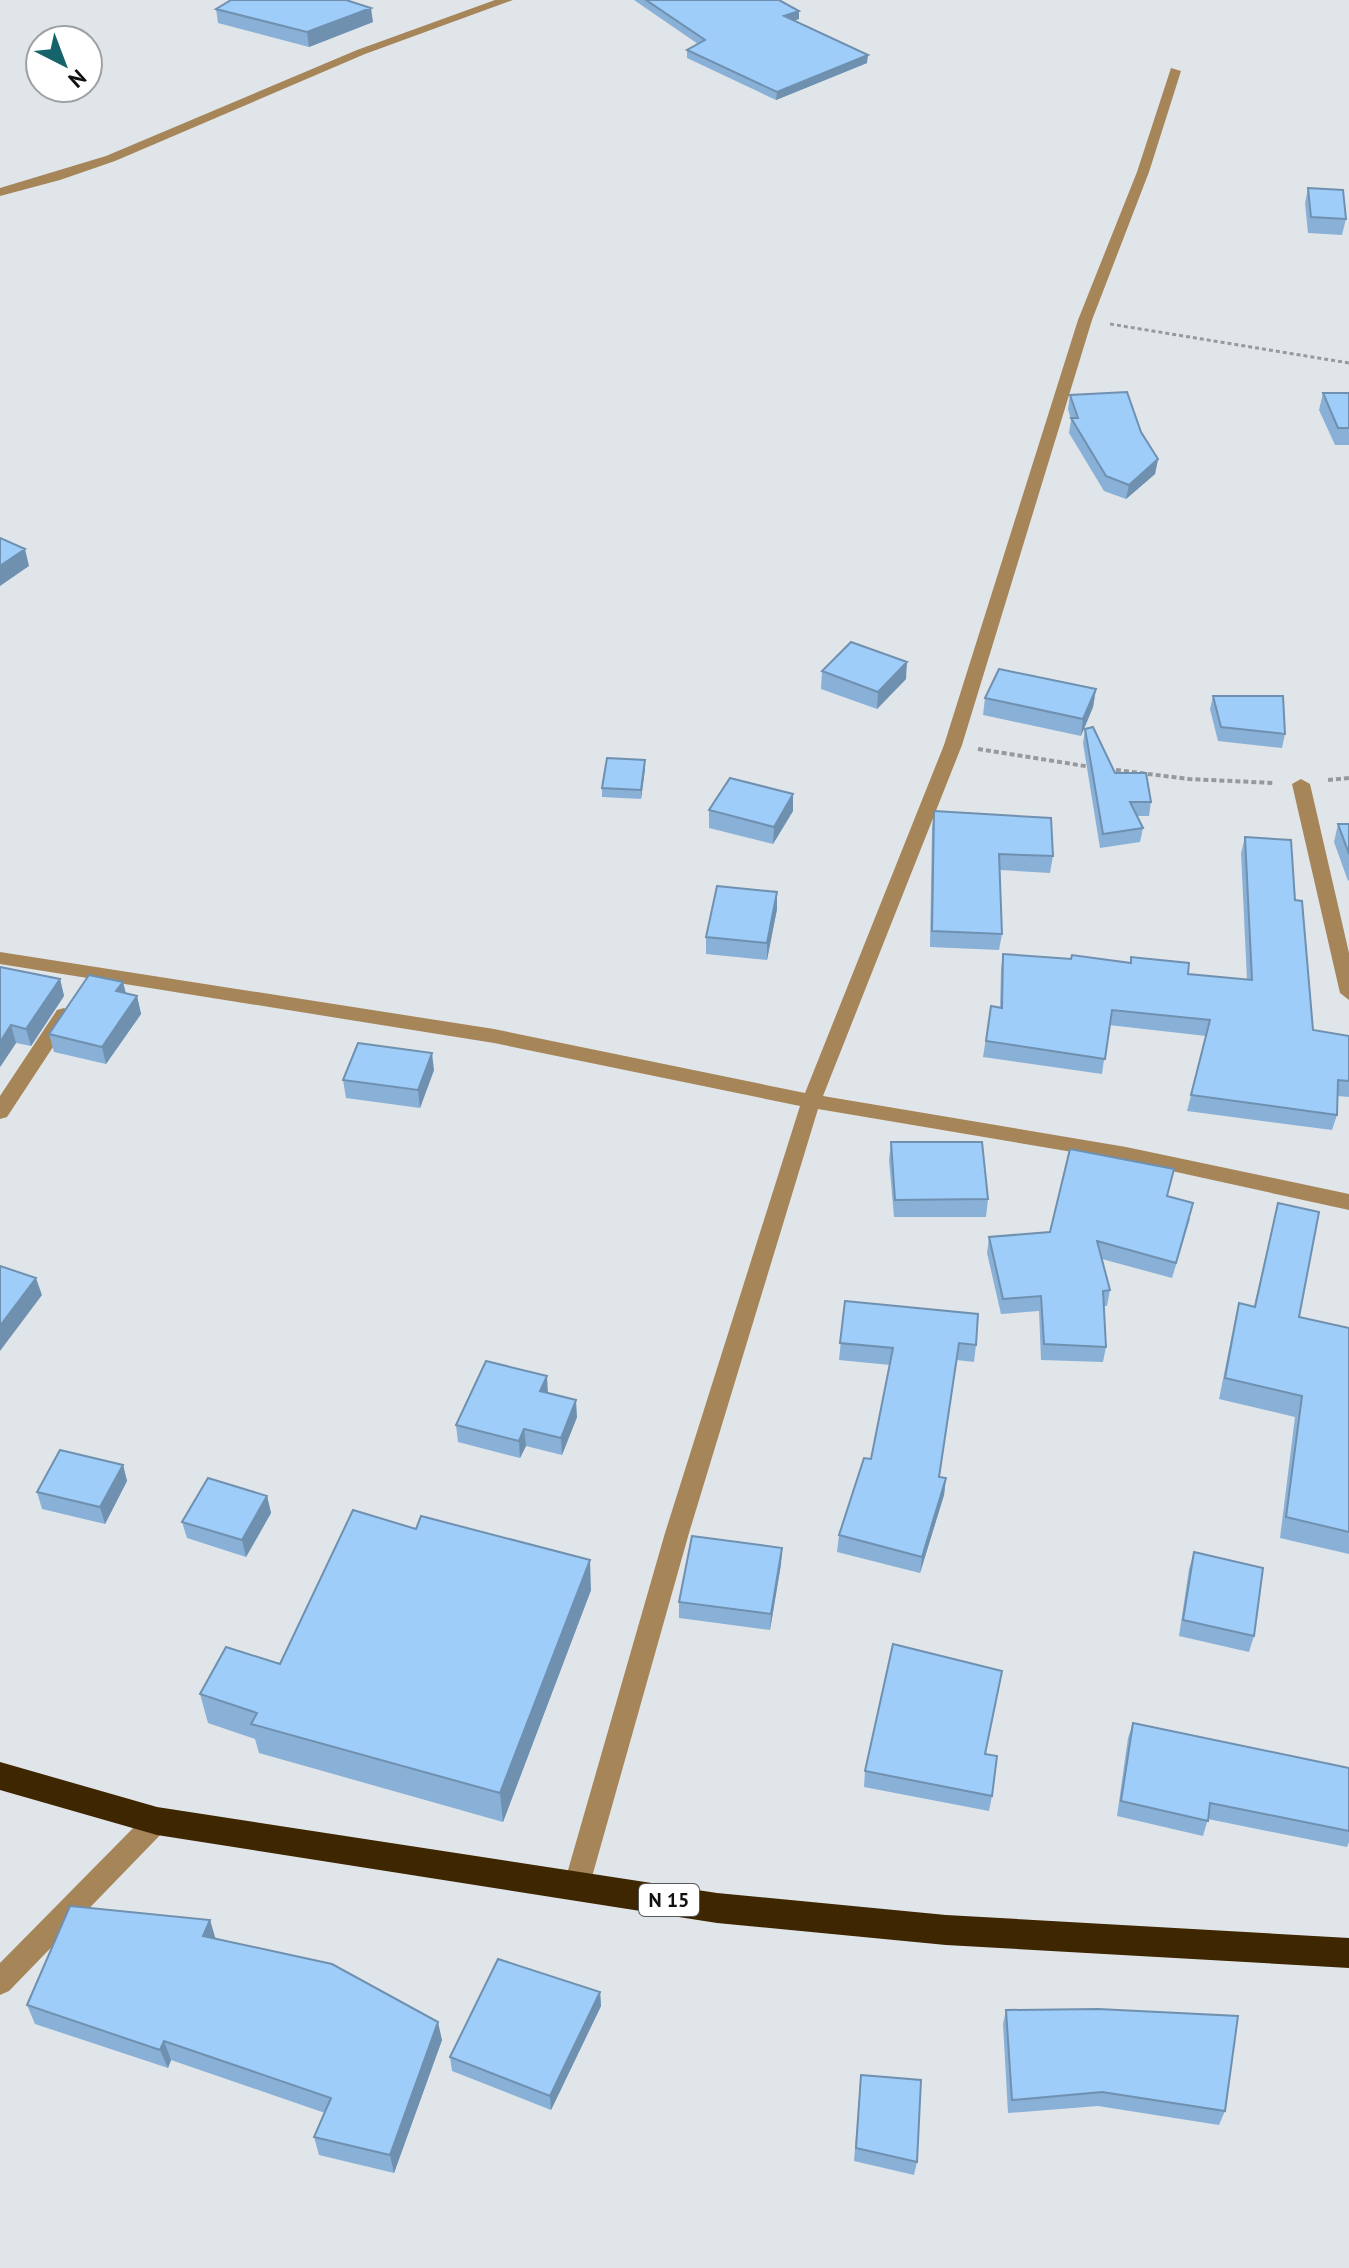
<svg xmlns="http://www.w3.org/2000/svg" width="1349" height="2268" viewBox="0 0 1349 2268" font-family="'PT Sans',sans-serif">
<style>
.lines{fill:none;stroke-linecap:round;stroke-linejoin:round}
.path-far1{stroke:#969a9e;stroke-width:3;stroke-dasharray:4 3;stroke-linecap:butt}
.path{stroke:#969a9e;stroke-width:4;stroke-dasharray:5 3;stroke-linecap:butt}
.minor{fill:#a68559;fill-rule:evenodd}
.highway{fill:#3e2600;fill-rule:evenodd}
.wall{fill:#89b0d7}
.shaded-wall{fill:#6f90af}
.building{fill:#9fcdfa;stroke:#6f90af;stroke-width:2}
.labels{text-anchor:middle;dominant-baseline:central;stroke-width:7;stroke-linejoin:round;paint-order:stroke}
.shield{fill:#fff;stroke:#575859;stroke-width:2}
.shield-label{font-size:20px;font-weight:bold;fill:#0f1112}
</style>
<rect width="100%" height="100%" fill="#e0e5ea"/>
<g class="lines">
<path class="path-far1" d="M 1110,324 L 1349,363"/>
<path class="path" d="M 978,749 L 1091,767
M 1108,769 L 1189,779 L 1274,783
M 1328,780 L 1349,778"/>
<path class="minor" d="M 495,0 L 513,0 L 365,54 L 115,161 L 60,180 L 0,196 L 0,188 L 106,156 L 357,50 Z
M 1171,68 L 1181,71 L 1149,172 L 1092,320 L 962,745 L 823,1096 L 1126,1147 L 1349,1194 L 1349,1210 L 1126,1161 L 818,1109 L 689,1533 L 590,1884 L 586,1893 L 577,1896 L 568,1893 L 564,1884 L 665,1533 L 800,1106 L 494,1043 L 0,964 L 0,952 L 494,1029 L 805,1093 L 944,745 L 1078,320 L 1137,172 Z
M 1301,779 L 1310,784 L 1349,953 L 1349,1000 L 1340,993 L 1292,784 Z
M 64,1008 L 74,1015 L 7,1117 L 0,1119 L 0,1096 L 57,1010 Z
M 157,1809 L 166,1813 L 170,1821 L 166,1829 L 9,1991 L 0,1995 L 0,1963 L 148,1813 Z"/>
<path class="highway" d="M 0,1762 L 157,1807 L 717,1893 L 946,1915 L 1349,1938 L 1349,1968 L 946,1945 L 717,1923 L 157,1835 L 0,1790 Z"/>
</g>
<path class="wall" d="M 634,0 L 779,0 L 799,19 L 795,20 L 867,63 L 776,100 L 687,58 L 687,50 L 698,44 Z
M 216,9 L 373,22 L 309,47 L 218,23 Z
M 1308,188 L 1346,219 L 1342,235 L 1308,233 L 1305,203 Z
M 1323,393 L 1349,393 L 1349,445 L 1335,445 L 1319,410 Z
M 1070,395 L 1141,432 L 1158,459 L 1155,474 L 1126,499 L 1104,491 L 1069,433 L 1071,420 L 1068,409 Z
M 822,671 L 906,679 L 877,709 L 821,689 Z
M 1096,689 L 1093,707 L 1081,736 L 983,715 L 985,698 Z
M 1213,696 L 1285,734 L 1282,748 L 1218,741 L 1210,709 Z
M 1085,729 L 1115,773 L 1151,802 L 1149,816 L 1136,816 L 1143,828 L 1140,842 L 1100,848 L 1083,743 Z
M 645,769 L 641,799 L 602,797 L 602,788 Z
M 709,810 L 793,811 L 773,844 L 709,828 Z
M 934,811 L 1053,856 L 1050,873 L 1000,870 L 1002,934 L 999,950 L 930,947 L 932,828 Z
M 1338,824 L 1349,824 L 1349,880 L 1348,881 L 1334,842 Z
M 1245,837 L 1295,900 L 1313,1030 L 1349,1036 L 1349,1097 L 1337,1096 L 1337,1115 L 1332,1130 L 1187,1111 L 1206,1036 L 1109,1025 L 1102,1074 L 983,1057 L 991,1006 L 1000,1008 L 1001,969 L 1003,954 L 1130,963 L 1131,957 L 1188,974 L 1247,980 L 1241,853 Z
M 777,892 L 777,909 L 767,960 L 706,954 L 706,937 Z
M 0,967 L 60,979 L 64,996 L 31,1046 L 16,1043 L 0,1067 Z
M 123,982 L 126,993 L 137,996 L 141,1014 L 106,1064 L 54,1052 L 49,1034 Z
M 434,1070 L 420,1108 L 346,1098 L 343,1080 Z
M 891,1142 L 988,1199 L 986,1217 L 894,1217 L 889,1160 Z
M 1167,1196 L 1190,1219 L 1172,1278 L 1102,1259 L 1110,1290 L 1107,1306 L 1104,1306 L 1106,1347 L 1103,1362 L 1041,1360 L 1039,1311 L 1001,1314 L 987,1253 L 989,1237 L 1050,1232 Z
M 1278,1203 L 1299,1317 L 1349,1328 L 1349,1554 L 1280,1538 L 1295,1417 L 1219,1399 L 1234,1324 L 1239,1303 L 1254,1306 Z
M 845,1301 L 976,1345 L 974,1362 L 957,1360 L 939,1477 L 946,1478 L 944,1495 L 920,1573 L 837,1552 L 839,1535 L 871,1459 L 890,1365 L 839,1360 Z
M 548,1393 L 577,1417 L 562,1455 L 526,1446 L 520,1458 L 458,1442 L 456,1425 Z
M 123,1465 L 127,1481 L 105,1524 L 42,1509 L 37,1492 Z
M 267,1496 L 271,1513 L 246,1557 L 187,1538 L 182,1522 Z
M 782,1548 L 781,1564 L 770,1630 L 679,1618 L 679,1602 Z
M 1194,1552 L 1254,1636 L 1249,1652 L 1179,1636 L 1189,1569 Z
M 591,1590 L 503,1822 L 259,1753 L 255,1739 L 208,1723 L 200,1694 L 280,1664 Z
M 1133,1723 L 1349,1768 L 1349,1842 L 1347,1847 L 1208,1819 L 1203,1836 L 1117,1816 L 1128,1738 Z
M 985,1754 L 992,1796 L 989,1811 L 864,1787 L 865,1771 Z
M 210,1920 L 215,1939 L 442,2040 L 394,2173 L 319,2155 L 314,2137 L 325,2113 L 171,2060 L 168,2068 L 35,2024 L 27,2005 Z
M 600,1992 L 601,2006 L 551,2110 L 452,2071 L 450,2057 Z
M 1006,2010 L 1225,2111 L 1219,2125 L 1098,2106 L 1008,2113 L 1003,2024 Z
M 861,2075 L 917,2162 L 914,2175 L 854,2161 Z"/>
<path class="shaded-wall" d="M 371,8 L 373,22 L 309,47 L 307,32 Z
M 799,11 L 799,19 L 784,24 L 784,16 Z
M 868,55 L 867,63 L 776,100 L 777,92 Z
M 1158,459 L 1155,474 L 1126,499 L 1129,485 Z
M 25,549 L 29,566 L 0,586 L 0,566 Z
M 907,662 L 906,679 L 877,709 L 878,692 Z
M 1096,689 L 1093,707 L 1081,736 L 1083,719 Z
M 645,760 L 645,769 L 641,799 L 641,790 Z
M 793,794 L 793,811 L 773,844 L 774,827 Z
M 777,892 L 777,909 L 767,960 L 767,943 Z
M 60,979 L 64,996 L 31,1046 L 26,1029 Z
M 123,982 L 127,1000 L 116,991 Z
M 137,996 L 141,1014 L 106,1064 L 102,1047 Z
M 11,1025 L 16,1043 L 0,1067 L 0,1042 Z
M 432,1053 L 434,1070 L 420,1108 L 418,1090 Z
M 36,1278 L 42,1295 L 0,1351 L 0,1326 Z
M 547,1376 L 548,1393 L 540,1391 Z
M 576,1400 L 577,1417 L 562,1455 L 561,1438 Z
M 524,1429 L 526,1446 L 520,1458 L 519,1441 Z
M 123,1465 L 127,1481 L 105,1524 L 100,1507 Z
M 946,1478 L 944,1495 L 920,1573 L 922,1557 Z
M 267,1496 L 271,1513 L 246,1557 L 242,1540 Z
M 782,1548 L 781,1564 L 770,1630 L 771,1614 Z
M 590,1560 L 591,1590 L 503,1822 L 500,1793 Z
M 210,1920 L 216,1940 L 203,1936 Z
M 600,1992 L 601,2006 L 551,2110 L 550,2096 Z
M 438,2022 L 442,2040 L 394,2173 L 390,2155 Z
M 164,2041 L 171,2060 L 168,2068 L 160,2050 Z"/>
<path class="building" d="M 231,0 L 346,0 L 371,8 L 307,32 L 216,9 Z
M 646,0 L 779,0 L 799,11 L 784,16 L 868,55 L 777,92 L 687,50 L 705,40 Z
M 1308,188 L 1343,190 L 1346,219 L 1311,217 Z
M 1127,392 L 1141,432 L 1158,459 L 1129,485 L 1106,476 L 1071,418 L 1078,418 L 1070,395 Z
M 1323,393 L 1349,393 L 1349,428 L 1338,428 Z
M 0,538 L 25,549 L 0,566 Z
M 851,642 L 907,662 L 878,692 L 822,671 Z
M 999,669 L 1096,689 L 1083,719 L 985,698 Z
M 1213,696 L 1283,696 L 1285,734 L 1221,727 Z
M 1093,727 L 1115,773 L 1146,773 L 1151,802 L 1130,802 L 1143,828 L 1103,834 L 1085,729 Z
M 607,758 L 645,760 L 641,790 L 602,788 Z
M 730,778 L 793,794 L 774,827 L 709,810 Z
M 934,811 L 1051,818 L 1053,856 L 999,854 L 1002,934 L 932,931 Z
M 1338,824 L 1349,824 L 1349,854 Z
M 1245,837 L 1291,840 L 1295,900 L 1302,901 L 1313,1030 L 1349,1036 L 1349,1081 L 1338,1080 L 1337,1115 L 1191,1095 L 1210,1020 L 1112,1010 L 1105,1059 L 986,1041 L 991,1006 L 1002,1008 L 1003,954 L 1071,959 L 1072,955 L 1131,963 L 1131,957 L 1189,963 L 1188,974 L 1252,980 Z
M 717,886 L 777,892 L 767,943 L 706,937 Z
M 0,967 L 60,979 L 26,1029 L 11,1025 L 0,1042 Z
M 89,975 L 123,982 L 116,991 L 137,996 L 102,1047 L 49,1034 Z
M 358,1043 L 432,1053 L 418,1090 L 343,1080 Z
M 891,1142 L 982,1142 L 988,1199 L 895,1200 Z
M 1070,1149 L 1174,1169 L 1167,1196 L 1193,1203 L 1176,1263 L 1097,1241 L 1110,1290 L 1103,1291 L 1106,1347 L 1044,1344 L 1041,1296 L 1003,1299 L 989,1237 L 1050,1232 Z
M 1278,1203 L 1319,1212 L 1299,1317 L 1349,1328 L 1349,1532 L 1286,1517 L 1302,1396 L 1225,1378 L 1239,1303 L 1255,1307 Z
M 0,1266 L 36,1278 L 0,1326 Z
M 845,1301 L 978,1314 L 976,1345 L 959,1343 L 939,1477 L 946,1478 L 922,1557 L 839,1535 L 864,1458 L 871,1459 L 893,1348 L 840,1343 Z
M 486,1361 L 547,1376 L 540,1391 L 576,1400 L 561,1438 L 524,1429 L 519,1441 L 456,1425 Z
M 60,1450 L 123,1465 L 100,1507 L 37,1492 Z
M 208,1478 L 267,1496 L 242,1540 L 182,1522 Z
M 353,1510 L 416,1529 L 421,1516 L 590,1560 L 500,1793 L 251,1724 L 257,1713 L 200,1694 L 226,1647 L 280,1664 Z
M 692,1536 L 782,1548 L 771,1614 L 679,1602 Z
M 1194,1552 L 1263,1568 L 1254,1636 L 1183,1620 Z
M 893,1644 L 1002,1671 L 985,1754 L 997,1756 L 992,1796 L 865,1771 Z
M 1133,1723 L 1349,1768 L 1349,1831 L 1210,1803 L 1208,1821 L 1121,1801 Z
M 70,1906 L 210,1920 L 203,1936 L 332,1964 L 438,2022 L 390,2155 L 314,2137 L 331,2098 L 164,2041 L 160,2050 L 27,2005 Z
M 498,1959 L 600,1992 L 550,2096 L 450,2057 Z
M 1098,2009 L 1238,2016 L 1225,2111 L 1102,2092 L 1012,2100 L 1006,2010 Z
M 861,2075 L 921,2080 L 917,2162 L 856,2148 Z"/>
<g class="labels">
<rect class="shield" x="639" y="1884" width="60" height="32" rx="6"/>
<g class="shield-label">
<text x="669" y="1900">N 15</text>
</g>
</g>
<g transform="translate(64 64) rotate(138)"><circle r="38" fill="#ffffff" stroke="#9fa0a0" stroke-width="2"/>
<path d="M0-6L14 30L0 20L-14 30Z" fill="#16646b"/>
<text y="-12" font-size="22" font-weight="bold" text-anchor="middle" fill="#0f1112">N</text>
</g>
</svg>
